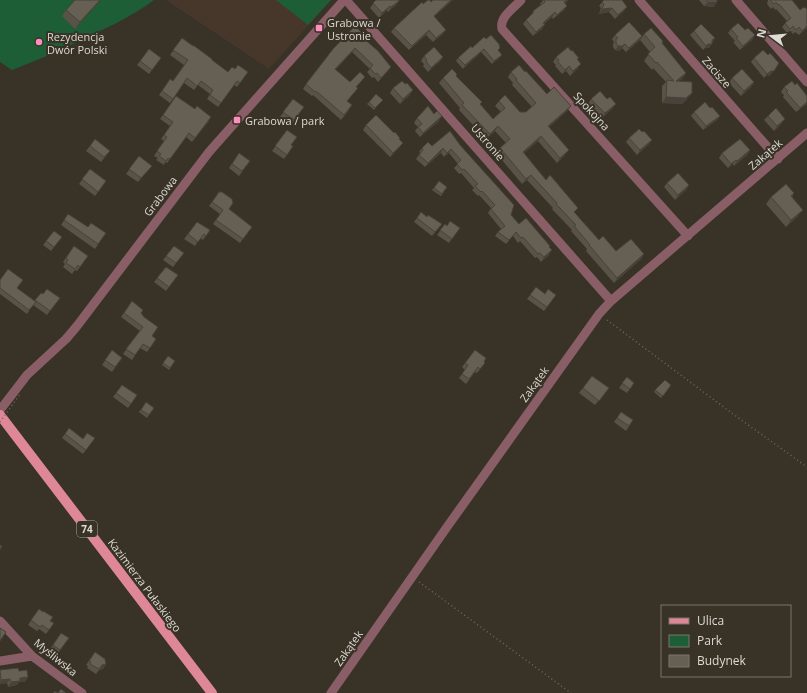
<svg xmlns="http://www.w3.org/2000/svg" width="807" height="693" viewBox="0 0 807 693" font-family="'Open Sans',sans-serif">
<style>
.commercial{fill:#47372b}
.green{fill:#1d5e37}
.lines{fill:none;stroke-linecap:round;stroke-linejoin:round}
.path{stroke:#6d685e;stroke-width:1.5;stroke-dasharray:1 3;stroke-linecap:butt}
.minor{stroke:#895e66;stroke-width:9}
.major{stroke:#dd8797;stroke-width:10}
.path-bridge{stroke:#6d685e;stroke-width:1.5;stroke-dasharray:1 3;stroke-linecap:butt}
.wall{fill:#585247}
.shaded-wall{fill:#47423a}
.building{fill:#665f53;stroke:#47423a}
.poi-dot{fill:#fe8ebd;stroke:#383227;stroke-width:1.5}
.labels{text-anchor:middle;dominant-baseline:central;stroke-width:4;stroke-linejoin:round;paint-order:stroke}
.shield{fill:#383227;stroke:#aca8a0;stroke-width:1}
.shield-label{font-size:10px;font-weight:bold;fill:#dedad4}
.poi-label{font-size:11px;fill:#dedad4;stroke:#383227;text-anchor:start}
.street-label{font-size:11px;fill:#dedad4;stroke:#383227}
</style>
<rect width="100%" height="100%" fill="#383227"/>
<path class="commercial" d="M 166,0 L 331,0 L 269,69 Z"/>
<path class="green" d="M 0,0 L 154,0 C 134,15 111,26 89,36 C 64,49 38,60 12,70 L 0,62 Z
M 276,0 L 331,0 L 308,25 Z"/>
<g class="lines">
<path class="path" d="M 607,320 L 733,414 L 807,467
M 419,582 L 571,693"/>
<path class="minor" d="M 346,0 L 611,301
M 521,0 C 514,8 499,17 502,29 L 688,236
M 639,0 L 778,159
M 736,0 L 807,82
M 0,410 L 27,375 L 66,339 L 77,326 L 209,152 L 344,0
M 0,621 L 32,656 L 82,693
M 0,661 L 32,656
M 331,693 L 447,527 L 599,314 L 611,301 L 807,133"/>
<path class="major" d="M 0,415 L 212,693"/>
<path class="path-bridge" d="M 0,422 L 21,393"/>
</g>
<path class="wall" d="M 101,0 L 75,29 L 62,16 L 66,10 Z
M 376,0 L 399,0 L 396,5 L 388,12 L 387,10 L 379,18 L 370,8 Z
M 543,0 L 568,0 L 565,3 L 564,10 L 553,19 L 552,17 L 544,24 L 545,24 L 542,29 L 533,36 L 523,24 L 526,20 L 531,16 L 533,11 L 541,5 L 540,4 Z
M 699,0 L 717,0 L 714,7 L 704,6 Z
M 768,0 L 792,0 L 807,28 L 799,35 L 795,32 L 793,34 L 790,31 L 787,33 L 782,27 L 787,21 L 776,9 L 775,10 L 773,7 L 771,9 L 767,4 Z
M 602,2 L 624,11 L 615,19 L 609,12 L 599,14 L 601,8 L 599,6 Z
M 434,17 L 443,34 L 433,42 L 426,35 L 409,50 L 391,32 L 394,28 Z
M 731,29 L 745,30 L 755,35 L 752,40 L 740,50 L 733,42 L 735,41 L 728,33 Z
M 694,31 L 715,38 L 709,48 L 705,48 L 703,50 L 690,35 Z
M 644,34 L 662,43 L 686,73 L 682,79 L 679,81 L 687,99 L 682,104 L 662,103 L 662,86 L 666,82 L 653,68 L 652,70 L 644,61 L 650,52 L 640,40 Z
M 364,35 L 363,38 L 391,67 L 388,71 L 378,82 L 374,77 L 372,78 L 367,72 L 370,69 L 352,52 L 335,70 L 350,82 L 365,77 L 356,87 L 358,88 L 355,92 L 347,101 L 349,110 L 341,120 L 313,95 L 312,96 L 303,89 L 306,84 Z
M 615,35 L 642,36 L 639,41 L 626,52 L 622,48 L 619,51 L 615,50 L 613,47 L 613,44 L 614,42 L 612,39 Z
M 484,37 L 502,55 L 499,58 L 492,64 L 481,52 L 463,69 L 456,61 L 458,58 L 472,48 Z
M 182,38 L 228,72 L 235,69 L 248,72 L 237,87 L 234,85 L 218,107 L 207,99 L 210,94 L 198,85 L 194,90 L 184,83 L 170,103 L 159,95 L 170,79 L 173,81 L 184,65 L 170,55 Z
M 149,49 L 161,58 L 149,74 L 137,65 Z
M 768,55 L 770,76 L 767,75 L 764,78 L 751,62 L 754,58 Z
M 424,56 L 443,57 L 440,61 L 428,72 L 423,66 L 424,64 L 421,61 Z
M 556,57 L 577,59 L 578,68 L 570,76 L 566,71 L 562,74 L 555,66 L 556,65 L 553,62 Z
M 511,72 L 525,72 L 547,94 L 567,111 L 549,127 L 565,155 L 557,163 L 538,141 L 524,153 L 546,180 L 599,240 L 616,251 L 644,254 L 641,259 L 614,283 L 586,251 L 587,249 L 571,231 L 572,230 L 552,209 L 553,208 L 527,180 L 522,184 L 496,153 L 500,148 L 506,143 L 495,131 L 486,139 L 459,110 L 460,108 L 439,83 L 443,78 L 456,76 L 493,119 L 501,112 L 495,106 L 499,101 L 520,112 L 526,112 L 532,107 L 512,85 L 513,83 L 508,77 Z
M 732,78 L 754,82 L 751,87 L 741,96 L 729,83 Z
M 784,87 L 807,104 L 796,112 L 783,97 L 784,95 L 781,92 Z
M 393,88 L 410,95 L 400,104 L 390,93 Z
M 176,96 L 209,121 L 192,142 L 186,137 L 167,163 L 165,162 L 164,165 L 156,160 L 158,158 L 154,156 L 164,141 L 161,139 L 170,126 L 160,119 Z
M 293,99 L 304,107 L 291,125 L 280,117 Z
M 591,99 L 613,108 L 602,118 L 588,104 Z
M 369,102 L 381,102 L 374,110 L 367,104 Z
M 710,108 L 720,116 L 717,120 L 703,130 L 691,116 L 694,112 Z
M 768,116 L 782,123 L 774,131 L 764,120 Z
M 417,118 L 439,121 L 420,137 L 415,131 L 418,127 L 414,123 Z
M 366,125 L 399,139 L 400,147 L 390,157 L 363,130 Z
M 287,130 L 291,145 L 293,146 L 284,159 L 272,151 Z
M 642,132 L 652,140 L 649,144 L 637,155 L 626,142 L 629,138 Z
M 95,139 L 110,151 L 101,162 L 86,151 Z
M 460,145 L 511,215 L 519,224 L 549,247 L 549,255 L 541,262 L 537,257 L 535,258 L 520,241 L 518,243 L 513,236 L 506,244 L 495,236 L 498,232 L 501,229 L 488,213 L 491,208 L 479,195 L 478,196 L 472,190 L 474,188 L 461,173 L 459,174 L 454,168 L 458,164 L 449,153 L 444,157 L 441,153 L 425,167 L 416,159 L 420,153 L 419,152 L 422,148 L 432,146 Z
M 750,150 L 747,155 L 734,166 L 733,164 L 728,168 L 719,158 L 722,153 Z
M 239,153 L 250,161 L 239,176 L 229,168 Z
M 139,156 L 152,166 L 138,182 L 126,174 Z
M 90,169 L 106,181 L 95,196 L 79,184 Z
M 439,181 L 447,187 L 441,196 L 432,190 Z
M 667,183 L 689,185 L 686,190 L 675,200 L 664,187 Z
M 219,192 L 229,209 L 252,227 L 240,243 L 213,224 L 220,214 L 209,206 Z
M 794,193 L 792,197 L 798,216 L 786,227 L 766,204 L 771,197 Z
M 421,212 L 427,217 L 442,224 L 432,236 L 414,222 Z
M 68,214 L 88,227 L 106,233 L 95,249 L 61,225 Z
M 197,222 L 210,230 L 203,240 L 200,238 L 195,246 L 184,239 Z
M 445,224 L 447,226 L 460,228 L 449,243 L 437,235 Z
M 54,231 L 62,237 L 51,251 L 43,245 Z
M 74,246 L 88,256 L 77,271 L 75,270 L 72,274 L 63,267 L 65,264 L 63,262 Z
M 174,246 L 184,253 L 173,267 L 163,260 Z
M 166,267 L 178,275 L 166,291 L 154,282 Z
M 0,280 L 17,288 L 35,301 L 41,293 L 43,294 L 60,298 L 47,315 L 33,305 L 27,314 L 0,294 Z
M 536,287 L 545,294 L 556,295 L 544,311 L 527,299 Z
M 132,301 L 141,313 L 152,336 L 156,339 L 147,352 L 140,348 L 132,360 L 123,354 L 140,331 L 121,317 Z
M 112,350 L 122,358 L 112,372 L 102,365 Z
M 168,356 L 175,361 L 169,370 L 162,365 Z
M 484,362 L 485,363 L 477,373 L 475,372 L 466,384 L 459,378 L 465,370 L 462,367 L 465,363 Z
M 592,376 L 609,388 L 595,405 L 579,393 Z
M 627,377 L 634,383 L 627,393 L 619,388 Z
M 122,385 L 137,395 L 128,408 L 113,397 Z
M 671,385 L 661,398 L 654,392 L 655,390 Z
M 146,402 L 154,408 L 147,418 L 139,412 Z
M 621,412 L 633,420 L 626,431 L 614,422 Z
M 69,428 L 83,439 L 95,438 L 83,454 L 62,438 Z
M 39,609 L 50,621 L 54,623 L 46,634 L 39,629 L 37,631 L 28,625 Z
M 61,633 L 69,638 L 57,654 L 50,649 Z
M 95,652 L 106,664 L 103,669 L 99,670 L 96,674 L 87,668 L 88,666 L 86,665 Z
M 0,670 L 19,671 L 28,677 L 25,682 L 19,682 L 17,685 L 8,687 L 7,683 L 0,684 Z"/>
<path class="shaded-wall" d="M 100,0 L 101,0 L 75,29 L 80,22 Z
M 451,0 L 453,0 L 431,20 L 434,16 Z
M 716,0 L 717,0 L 715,2 L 717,2 L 714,7 L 704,6 L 708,2 Z
M 399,1 L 396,5 L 388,12 L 391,7 Z
M 390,6 L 387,10 L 379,18 L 382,13 Z
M 567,6 L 564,10 L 553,19 L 557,15 Z
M 627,7 L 624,11 L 615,19 L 618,15 Z
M 612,8 L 609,12 L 599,14 L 602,9 Z
M 555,12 L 552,17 L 540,27 L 543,23 Z
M 545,24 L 542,29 L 533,36 L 536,32 Z
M 807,26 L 807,28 L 799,35 L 802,31 Z
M 429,30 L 426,35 L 409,50 L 412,46 Z
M 446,30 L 443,34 L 433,42 L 436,38 Z
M 755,35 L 752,40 L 740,50 L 743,46 Z
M 642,36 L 639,41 L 626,52 L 629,48 Z
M 715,38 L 712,43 L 712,44 L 709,48 L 705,48 L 703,50 L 706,46 Z
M 625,44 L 622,48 L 619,51 L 615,50 L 618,46 Z
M 355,48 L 352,52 L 332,74 L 335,69 Z
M 484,49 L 481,52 L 463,69 L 465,65 Z
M 502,55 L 499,58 L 492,64 L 494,61 Z
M 443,57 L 440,61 L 428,72 L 431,68 Z
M 779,63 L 770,76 L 767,75 L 764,78 L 767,74 Z
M 581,64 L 578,68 L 570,76 L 573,71 Z
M 569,66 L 566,71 L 562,74 L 565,70 Z
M 391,67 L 388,71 L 378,82 L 381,78 Z
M 686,73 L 682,79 L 672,87 L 676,81 Z
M 754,82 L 751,87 L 741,96 L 744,91 Z
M 413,90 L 410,95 L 400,104 L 403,99 Z
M 692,93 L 687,99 L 682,104 L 662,103 L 666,97 Z
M 807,102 L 807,104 L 796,112 L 800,108 Z
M 616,104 L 613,108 L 602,118 L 605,113 Z
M 571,106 L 567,111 L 544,131 L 548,126 Z
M 442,116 L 439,121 L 420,137 L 423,133 Z
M 720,116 L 717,120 L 703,130 L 706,126 Z
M 785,119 L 782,123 L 774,131 L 777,126 Z
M 498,126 L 495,131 L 486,139 L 490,134 Z
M 541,136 L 538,141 L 520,157 L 523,152 Z
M 652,140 L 649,144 L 637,155 L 640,150 Z
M 403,143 L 400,147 L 390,157 L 393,153 Z
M 443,148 L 441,153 L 425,167 L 428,163 Z
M 451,149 L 449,153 L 444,157 L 447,153 Z
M 569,150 L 565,155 L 557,163 L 560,158 Z
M 750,150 L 747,155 L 734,166 L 737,161 Z
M 736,160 L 733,164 L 728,168 L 731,164 Z
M 152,166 L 149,170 L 138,182 L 141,178 Z
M 531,175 L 527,180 L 522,184 L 526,179 Z
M 689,185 L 686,190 L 675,200 L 678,195 Z
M 803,210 L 798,216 L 786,227 L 791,220 Z
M 552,250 L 549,255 L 541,262 L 544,257 Z
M 644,254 L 641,259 L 614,283 L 617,278 Z
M 106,664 L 103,669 L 99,670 L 102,665 Z
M 28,677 L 25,682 L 19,682 L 17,685 L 8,687 L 11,682 L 20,678 Z
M 10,679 L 7,683 L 0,684 L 0,682 L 1,680 Z"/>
<path class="building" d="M 75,0 L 100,0 L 80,22 L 66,10 Z
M 376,0 L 399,0 L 399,1 L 391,7 L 390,6 L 382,13 L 373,3 Z
M 428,0 L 430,0 L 431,2 L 433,0 L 451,0 L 434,16 L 446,30 L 436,38 L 429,30 L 412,46 L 394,28 L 422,2 L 423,4 Z
M 544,0 L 567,0 L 564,2 L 567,6 L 557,15 L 555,12 L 543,23 L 545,24 L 536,32 L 526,20 L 534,12 L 533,11 L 545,2 Z
M 604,0 L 622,0 L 627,7 L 618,15 L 612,8 L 602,9 L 604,4 L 602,2 Z
M 706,0 L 717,0 L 717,2 L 708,2 Z
M 770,0 L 792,0 L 800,10 L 804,7 L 807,9 L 807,26 L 802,31 L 799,27 L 796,30 L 793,26 L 790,29 L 785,23 L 791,18 L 779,4 L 778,5 L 776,2 L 774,4 Z
M 629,22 L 642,36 L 629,48 L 625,44 L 622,46 L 618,46 L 616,43 L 616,39 L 618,38 L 615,35 Z
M 738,23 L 745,30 L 748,28 L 755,35 L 743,46 L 736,38 L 738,37 L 731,29 Z
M 701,24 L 715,38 L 712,40 L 712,44 L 708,44 L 706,46 L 694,31 Z
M 355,26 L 364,35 L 362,37 L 378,51 L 391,67 L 381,78 L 377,73 L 375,74 L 370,68 L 373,65 L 355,48 L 335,69 L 350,82 L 360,72 L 365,77 L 356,87 L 358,88 L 347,101 L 352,105 L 344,115 L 316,91 L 315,92 L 306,84 L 333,49 Z
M 651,28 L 663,41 L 662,43 L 686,73 L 676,81 L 692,82 L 692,93 L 686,98 L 666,97 L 667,80 L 674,81 L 657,62 L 656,63 L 648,54 L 655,47 L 644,34 Z
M 491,35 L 499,44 L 500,48 L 498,50 L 502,55 L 494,61 L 484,49 L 465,65 L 458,58 L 471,46 L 472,48 L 484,37 L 486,39 Z
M 182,38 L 193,46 L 193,45 L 212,59 L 212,60 L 228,72 L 232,67 L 235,69 L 238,65 L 248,72 L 240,83 L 237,81 L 221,103 L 210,95 L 213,90 L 201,81 L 197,86 L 187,78 L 173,99 L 162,91 L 170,79 L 173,81 L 188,60 L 173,50 Z
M 434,47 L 443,57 L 431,68 L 426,61 L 427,60 L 424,56 Z
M 568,47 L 571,51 L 572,50 L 579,58 L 577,59 L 581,64 L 573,71 L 569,66 L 565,70 L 558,62 L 559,60 L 556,57 Z
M 149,49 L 161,58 L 152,70 L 140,61 Z
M 763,50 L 768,55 L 770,53 L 779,63 L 774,71 L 771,71 L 767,74 L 754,58 Z
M 519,65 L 525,72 L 526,71 L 547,94 L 554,87 L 571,106 L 548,126 L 569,150 L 560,158 L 541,136 L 523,152 L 546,180 L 550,175 L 578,208 L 574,212 L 599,240 L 603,236 L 616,251 L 631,239 L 644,254 L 617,278 L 589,245 L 590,245 L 574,226 L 576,225 L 556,204 L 557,203 L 531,175 L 526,179 L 500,148 L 510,139 L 498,126 L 490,134 L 462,105 L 464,103 L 443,78 L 452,69 L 457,74 L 456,76 L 482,102 L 480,104 L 493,119 L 505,108 L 499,101 L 505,95 L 520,112 L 526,112 L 536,103 L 516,80 L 517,79 L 511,72 Z
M 742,69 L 754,82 L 744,91 L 732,78 Z
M 402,81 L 405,84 L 407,83 L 413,90 L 403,99 L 393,88 Z
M 792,81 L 795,85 L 797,83 L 807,96 L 807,102 L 800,108 L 786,92 L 788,91 L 784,87 Z
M 600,91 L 607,99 L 610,97 L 616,104 L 605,113 L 591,99 Z
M 376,94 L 383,100 L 375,108 L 369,102 Z
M 176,96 L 195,109 L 197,106 L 211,117 L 195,138 L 189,133 L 170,159 L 168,158 L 166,161 L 159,156 L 161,154 L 157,151 L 167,137 L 164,135 L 173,122 L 163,115 Z
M 293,99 L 304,107 L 294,120 L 283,112 Z
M 705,102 L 710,108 L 712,107 L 720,116 L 706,126 L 694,112 Z
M 428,106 L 434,114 L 437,111 L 442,116 L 423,133 L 418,127 L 422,124 L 417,118 Z
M 776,108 L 785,119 L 777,126 L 768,116 Z
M 376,115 L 394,133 L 395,132 L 400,138 L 399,139 L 403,143 L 393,153 L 366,125 Z
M 639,129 L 642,132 L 644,131 L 652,140 L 640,150 L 629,138 Z
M 287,130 L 297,137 L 291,145 L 293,146 L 287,155 L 275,146 Z
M 450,131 L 460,145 L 514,205 L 511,215 L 519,224 L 526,218 L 550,246 L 549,247 L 552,250 L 544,257 L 540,253 L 538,254 L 523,237 L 521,238 L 516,232 L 509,240 L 498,232 L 505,226 L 491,209 L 495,205 L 482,191 L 481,192 L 475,186 L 478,184 L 464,169 L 462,170 L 457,164 L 461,160 L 451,149 L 447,153 L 443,148 L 428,163 L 419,155 L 423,150 L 422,148 L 428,142 L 432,146 Z
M 95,139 L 110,151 L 104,157 L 90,146 Z
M 740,139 L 750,150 L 737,161 L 736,160 L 731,164 L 722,153 Z
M 239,153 L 250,161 L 242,171 L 232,164 Z
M 139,156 L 152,166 L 141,178 L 129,169 Z
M 90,169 L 106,181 L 98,192 L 82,179 Z
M 678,173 L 689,185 L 678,195 L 667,183 Z
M 439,181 L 447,187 L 442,194 L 434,188 Z
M 786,184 L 794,193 L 791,196 L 803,210 L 791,220 L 771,197 Z
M 219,192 L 222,192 L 232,199 L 233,203 L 229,209 L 252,227 L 243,239 L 216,220 L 223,210 L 212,202 Z
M 421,212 L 427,217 L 428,215 L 442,224 L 435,232 L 417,218 Z
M 68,214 L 88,227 L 91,223 L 106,233 L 98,244 L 64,220 Z
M 450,221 L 460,228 L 452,239 L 440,230 L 445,224 L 447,226 Z
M 197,222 L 210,230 L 206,236 L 204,234 L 198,242 L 188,234 Z
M 54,231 L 62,237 L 54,247 L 46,241 Z
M 74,246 L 88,256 L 80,267 L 78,265 L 75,269 L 66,263 L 68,260 L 66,258 Z
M 174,246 L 184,253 L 176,263 L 166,256 Z
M 166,267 L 178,275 L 169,287 L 157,278 Z
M 8,269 L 23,280 L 17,288 L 36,302 L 29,310 L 0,288 L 0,280 Z
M 536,287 L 545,294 L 548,289 L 556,295 L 547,307 L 530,295 Z
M 47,289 L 60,298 L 50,311 L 35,300 L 41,293 L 43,294 Z
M 132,301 L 143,310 L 141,313 L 144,317 L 158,327 L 152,336 L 156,339 L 150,348 L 143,344 L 135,355 L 126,349 L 143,327 L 124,313 Z
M 112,350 L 122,358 L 115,367 L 105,360 Z
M 475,350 L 486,358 L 484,362 L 485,363 L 480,369 L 478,367 L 469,379 L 462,374 L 468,365 L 465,363 Z
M 168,356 L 175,361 L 170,368 L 163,363 Z
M 592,376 L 609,388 L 599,401 L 583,388 Z
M 627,377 L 634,383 L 630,389 L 622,383 Z
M 665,380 L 671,385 L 663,396 L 655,390 Z
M 122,385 L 137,395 L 131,404 L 116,393 Z
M 146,402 L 154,408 L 149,415 L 141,410 Z
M 621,412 L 633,420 L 629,426 L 617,418 Z
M 69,428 L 83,439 L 87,433 L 95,438 L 86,450 L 65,434 Z
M 0,545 L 2,546 L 0,550 Z
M 39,609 L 43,612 L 43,611 L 53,617 L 50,621 L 54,623 L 49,630 L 42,625 L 40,627 L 31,620 Z
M 0,628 L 6,632 L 0,641 Z
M 61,633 L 69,638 L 60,650 L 53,645 Z
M 95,652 L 105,659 L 106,664 L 102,665 L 99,669 L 90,664 L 91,662 L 89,661 Z
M 18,668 L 19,671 L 27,670 L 28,677 L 20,678 L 20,681 L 11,682 L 10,679 L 1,680 L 0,670 Z
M 61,689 L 66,693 L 58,693 Z
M 55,691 L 58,693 L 53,693 Z"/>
<g class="poi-dot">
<rect x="315" y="24" width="8" height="8" rx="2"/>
<circle cx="39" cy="42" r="4"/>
<rect x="233" y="116" width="8" height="8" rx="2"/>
</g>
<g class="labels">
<rect class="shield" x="77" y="521" width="20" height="16" rx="3"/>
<g class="shield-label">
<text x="87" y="529">74</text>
</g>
<g class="poi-label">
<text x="327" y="22">Grabowa /<tspan x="327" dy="13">Ustronie</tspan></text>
<text x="47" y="36">Rezydencja<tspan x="47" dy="13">Dwór Polski</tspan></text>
<text x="245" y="120">Grabowa / park</text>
</g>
<g class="street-label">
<text transform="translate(717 72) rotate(49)">Zacisze</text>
<text transform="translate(592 111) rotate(48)">Spokojna</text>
<text transform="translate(488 142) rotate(49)">Ustronie</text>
<text transform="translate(765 154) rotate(-41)">Zakątek</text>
<text transform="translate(160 196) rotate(-53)">Grabowa</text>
<text transform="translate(534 384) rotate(-54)">Zakątek</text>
<text transform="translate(145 585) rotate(53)">Kazimierza Pułaskiego</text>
<text transform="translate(348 648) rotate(-55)">Zakątek</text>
<text transform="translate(56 657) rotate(39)">Myśliwska</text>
</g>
</g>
<rect x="661" y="605" width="130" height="72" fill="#383227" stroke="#7a756c"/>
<rect x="669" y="618" width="20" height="6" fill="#dd8797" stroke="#7a756c"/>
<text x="697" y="625" font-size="12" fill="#dedad4">Ulica</text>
<rect x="669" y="635" width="20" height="12" fill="#1d5e37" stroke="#7a756c"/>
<text x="697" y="645" font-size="12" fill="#dedad4">Park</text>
<rect x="669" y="655" width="20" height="12" fill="#665f53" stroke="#7a756c"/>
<text x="697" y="665" font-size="12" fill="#dedad4">Budynek</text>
<g transform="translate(771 36) rotate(286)" stroke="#383227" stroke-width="3" paint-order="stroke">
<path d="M0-3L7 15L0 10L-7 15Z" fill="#dedad4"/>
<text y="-6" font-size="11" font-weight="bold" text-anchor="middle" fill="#dedad4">N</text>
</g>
</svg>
